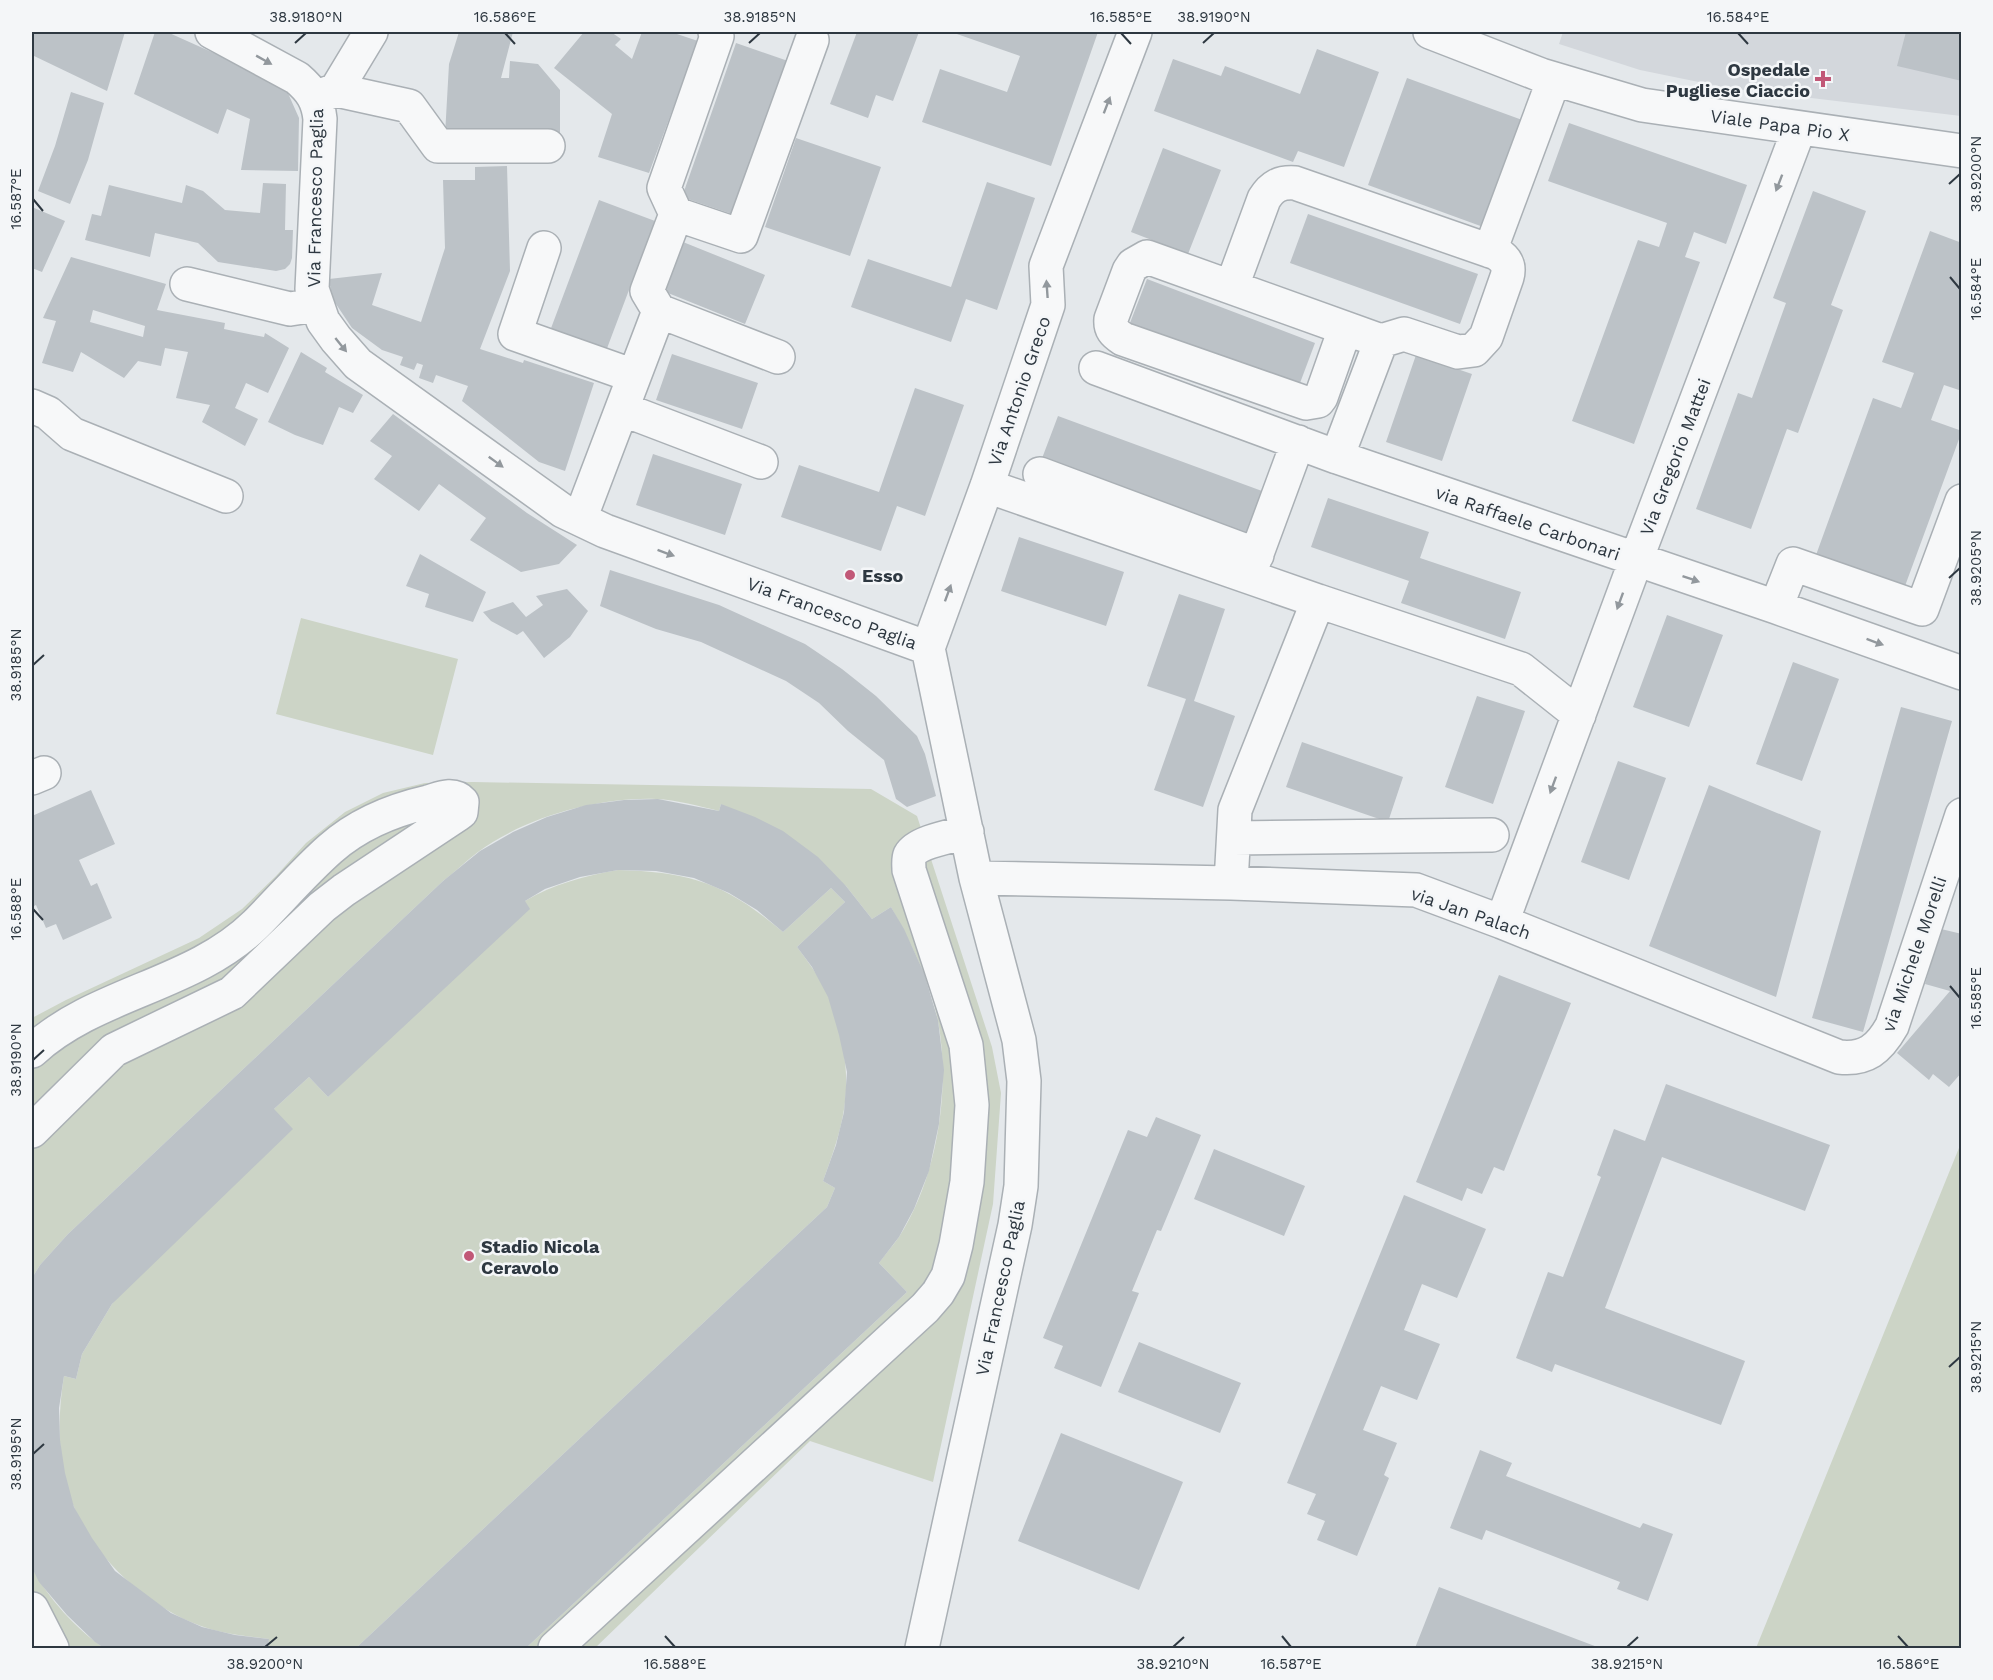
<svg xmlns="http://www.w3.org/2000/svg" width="1993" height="1680" viewBox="0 0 1993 1680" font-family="'Work Sans',sans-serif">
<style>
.built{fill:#d3d7dc}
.green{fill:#ccd4c6}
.building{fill:#bcc2c7;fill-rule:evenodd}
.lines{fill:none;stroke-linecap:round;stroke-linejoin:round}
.minor-casing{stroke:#aab0b5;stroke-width:36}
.minor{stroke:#f7f8f9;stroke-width:33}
.oneway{fill:#92989d}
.ticks{fill:none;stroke:#2e3841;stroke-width:2}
.poi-dot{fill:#c15877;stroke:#f4f6f8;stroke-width:2}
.labels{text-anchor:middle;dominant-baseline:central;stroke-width:5;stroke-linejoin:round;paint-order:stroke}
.poi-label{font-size:18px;font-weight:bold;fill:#2e3841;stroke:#f4f6f8;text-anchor:start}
.street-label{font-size:18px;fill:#2e3841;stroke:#f4f6f8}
.neatline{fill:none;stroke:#2e3841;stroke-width:2}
.ticks-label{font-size:15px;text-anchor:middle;fill:#2e3841}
</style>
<rect width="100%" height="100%" fill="#e4e8eb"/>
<path class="built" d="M 1563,32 L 1961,32 L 1961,116 L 1728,88 L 1640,70 L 1559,44 Z"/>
<path class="green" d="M 301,618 L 458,659 L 433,755 L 276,714 Z
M 473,782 L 871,789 L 917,816 L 992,1047 L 1001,1093 L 993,1204 L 933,1482 L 810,1441 L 595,1648 L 526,1648 L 907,1292 L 879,1263 C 885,1254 893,1246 899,1237 C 937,1178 951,1090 938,1021 C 930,981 911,943 891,907 L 872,919 L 846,886 L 721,804 L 719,811 C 699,806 677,800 656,799 C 599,797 525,817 478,852 C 466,861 455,872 443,881 L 68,1234 L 40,1265 L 32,1278 L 32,1018 L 66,1000 L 199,938 L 242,909 L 276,876 L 306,843 L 345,812 L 383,793 L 425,783 Z
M 618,870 C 692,872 726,884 783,932 L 831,888 L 845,902 L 797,947 C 809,963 822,980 829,998 C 843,1034 851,1076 843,1115 C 839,1137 831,1159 823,1181 L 835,1188 L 827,1207 L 356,1648 L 268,1648 L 269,1639 C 246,1636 223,1634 201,1626 C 148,1607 96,1560 74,1507 C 57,1466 57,1418 64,1376 L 76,1379 L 82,1354 L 112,1304 L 274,1109 L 309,1077 L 328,1097 L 525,901 C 554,884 584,876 618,870 Z
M 1961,1143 L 1961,1648 L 1756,1648 Z
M 32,1568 C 48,1598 76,1629 104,1648 L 32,1648 Z"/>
<path class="building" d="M 32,32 L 125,32 L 107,91 L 32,55 Z
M 155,32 L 167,32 L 254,71 L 287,91 L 299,118 L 298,171 L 241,170 L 250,119 L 227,109 L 218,134 L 134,94 Z
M 459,32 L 513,32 L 501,78 L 509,78 L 510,61 L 538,64 L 560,90 L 560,133 L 445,135 L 449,64 Z
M 584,32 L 611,32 L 621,39 L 615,45 L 632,59 L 642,32 L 671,32 L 698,41 L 649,173 L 598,157 L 612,114 L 554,68 Z
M 857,32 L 919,32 L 893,101 L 876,95 L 868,118 L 830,104 Z
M 955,32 L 1098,32 L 1051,166 L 922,122 L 940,69 L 1007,92 L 1020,56 L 954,33 Z
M 1906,32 L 1962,32 L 1962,81 L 1897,66 Z
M 736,43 L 788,61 L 735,215 L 682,197 Z
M 1317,49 L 1379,72 L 1344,167 L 1298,151 L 1293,162 L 1154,111 L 1173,59 L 1221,76 L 1225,66 L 1300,94 Z
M 1407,78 L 1525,121 L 1486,228 L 1368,185 Z
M 71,92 L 104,103 L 88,160 L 70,204 L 38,191 L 55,146 Z
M 1569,123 L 1747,185 L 1726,244 L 1694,232 L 1685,257 L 1700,262 L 1634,444 L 1572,421 L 1638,240 L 1659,247 L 1667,223 L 1548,181 Z
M 796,138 L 881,167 L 850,256 L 765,227 Z
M 1163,148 L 1221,170 L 1188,254 L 1131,232 Z
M 507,166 L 510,271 L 480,349 L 523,363 L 524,360 L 594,383 L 565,471 L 539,462 L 462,401 L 468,386 L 436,375 L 433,383 L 419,378 L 423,365 L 417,363 L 414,370 L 400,365 L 403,357 L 382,350 L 352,328 L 332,298 L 329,279 L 382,273 L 372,305 L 421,322 L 445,248 L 443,180 L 475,180 L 475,167 Z
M 987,182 L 1035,198 L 997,310 L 966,299 L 951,342 L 851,307 L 868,259 L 951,287 Z
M 263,183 L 286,184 L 285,230 L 293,230 L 292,258 L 290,264 L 285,269 L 276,271 L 218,262 L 198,243 L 155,233 L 150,257 L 85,240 L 92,214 L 101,216 L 109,185 L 182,203 L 186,185 L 203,191 L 225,210 L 260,213 Z
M 1813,191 L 1866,211 L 1831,305 L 1843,310 L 1798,433 L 1787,429 L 1751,529 L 1696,509 L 1738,393 L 1752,398 L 1786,303 L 1773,298 Z
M 599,200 L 655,221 L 606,351 L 550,331 Z
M 32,207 L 65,221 L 42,272 L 32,268 Z
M 1308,214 L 1478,274 L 1460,324 L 1290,263 Z
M 1930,231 L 1962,243 L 1962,391 L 1944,385 L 1931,420 L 1962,431 L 1905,586 L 1816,555 L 1873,398 L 1901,408 L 1914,373 L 1882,362 Z
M 683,242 L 765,275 L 745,324 L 663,291 Z
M 71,257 L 166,284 L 157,310 L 225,323 L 224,329 L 264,337 L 265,333 L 289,348 L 268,393 L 246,383 L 235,408 L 258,419 L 245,446 L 202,422 L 210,405 L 176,398 L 188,352 L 165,348 L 161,366 L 138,361 L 124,378 L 81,352 L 73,372 L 42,363 L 56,321 L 43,318 ZM 93,310 L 145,326 L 143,337 L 90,322 Z
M 1147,279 L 1315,343 L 1297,391 L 1128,328 Z
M 301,352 L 327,368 L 325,372 L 363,395 L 353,413 L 339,407 L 323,445 L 295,435 L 268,422 Z
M 672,354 L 758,383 L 742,429 L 656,400 Z
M 1416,355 L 1472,374 L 1442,461 L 1386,442 Z
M 915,388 L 964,405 L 925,516 L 897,506 L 881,551 L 781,517 L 799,465 L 879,492 Z
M 393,414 L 527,513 L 577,545 L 559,564 L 521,572 L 470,540 L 486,518 L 439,484 L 419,511 L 374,479 L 392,456 L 370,441 Z
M 1058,416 L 1262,491 L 1245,537 L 1041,461 Z
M 653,454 L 742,484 L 725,535 L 636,505 Z
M 1328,498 L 1429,532 L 1420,558 L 1521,592 L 1505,639 L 1401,603 L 1409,581 L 1311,547 Z
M 1019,537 L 1124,572 L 1106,626 L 1001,591 Z
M 420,554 L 486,592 L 473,622 L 425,607 L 429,594 L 406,586 Z
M 610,570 L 719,605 L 805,644 L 842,669 L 876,696 L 917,736 L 925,754 L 936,796 L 907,807 L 896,799 L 884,760 L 848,731 L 819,703 L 786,681 L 701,642 L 656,629 L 600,606 Z
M 567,589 L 588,611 L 570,637 L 544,658 L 523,631 L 517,635 L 491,621 L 483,612 L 513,602 L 526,617 L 543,605 L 536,596 Z
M 1179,594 L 1225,609 L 1194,701 L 1235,716 L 1203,807 L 1154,790 L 1186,699 L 1147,686 Z
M 1667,615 L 1723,635 L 1689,727 L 1633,707 Z
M 1793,662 L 1839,679 L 1802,781 L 1756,764 Z
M 1477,696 L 1525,711 L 1493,804 L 1445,787 Z
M 1901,707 L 1952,721 L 1863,1032 L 1812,1018 Z
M 1302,742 L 1403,777 L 1388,822 L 1286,787 Z
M 1618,761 L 1666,778 L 1629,880 L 1581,862 Z
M 1709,785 L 1821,831 L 1776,997 L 1649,946 Z
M 91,790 L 115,844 L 79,860 L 91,886 L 97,883 L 112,918 L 63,940 L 56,924 L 46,928 L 36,905 L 32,907 L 32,816 Z
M 658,799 L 719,811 L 721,804 L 755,817 L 783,831 L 818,857 L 846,886 L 872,919 L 891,907 L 904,929 L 924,973 L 938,1020 L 944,1070 L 939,1124 L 929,1171 L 914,1209 L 899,1237 L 879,1263 L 907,1292 L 526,1648 L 356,1648 L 827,1207 L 835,1188 L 823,1181 L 836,1145 L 844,1112 L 847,1072 L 839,1035 L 828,997 L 812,967 L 797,947 L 845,902 L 831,888 L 783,932 L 757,910 L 729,893 L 694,878 L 656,871 L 618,870 L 580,877 L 545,889 L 525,901 L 530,909 L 328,1097 L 309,1077 L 274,1109 L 293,1129 L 112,1304 L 82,1354 L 76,1379 L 64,1376 L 59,1408 L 60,1440 L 65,1473 L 74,1507 L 92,1538 L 115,1571 L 171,1613 L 202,1627 L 235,1635 L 269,1639 L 268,1648 L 104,1648 L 95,1642 L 67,1615 L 39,1582 L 32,1568 L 32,1278 L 40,1265 L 68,1234 L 443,881 L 480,851 L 513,832 L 547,817 L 586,805 L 624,800 Z
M 1941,929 L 1962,934 L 1962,1072 L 1949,1087 L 1933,1074 L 1929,1080 L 1897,1053 L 1950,991 L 1925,984 Z
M 1499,975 L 1571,1003 L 1504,1171 L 1494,1167 L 1482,1194 L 1467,1188 L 1462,1201 L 1416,1182 Z
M 1666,1084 L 1830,1145 L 1805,1211 L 1662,1157 L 1605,1308 L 1745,1361 L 1721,1425 L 1555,1364 L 1552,1372 L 1516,1358 L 1548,1272 L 1563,1277 L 1601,1177 L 1597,1175 L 1614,1129 L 1645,1141 Z
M 1156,1117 L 1201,1135 L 1161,1231 L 1157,1230 L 1132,1291 L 1139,1293 L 1101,1387 L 1054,1368 L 1063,1346 L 1043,1338 L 1128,1130 L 1147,1137 Z
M 1214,1149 L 1305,1186 L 1284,1236 L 1194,1199 Z
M 1404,1195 L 1486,1229 L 1457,1298 L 1422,1284 L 1404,1330 L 1440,1344 L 1417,1400 L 1381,1386 L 1363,1430 L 1397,1443 L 1384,1475 L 1389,1478 L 1357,1556 L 1317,1540 L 1325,1521 L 1307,1514 L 1316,1494 L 1287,1483 Z
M 1139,1342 L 1241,1383 L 1220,1433 L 1118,1392 Z
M 1061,1433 L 1183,1482 L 1139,1590 L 1018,1541 Z
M 1480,1450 L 1512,1463 L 1506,1476 L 1640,1528 L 1643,1523 L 1673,1534 L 1648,1601 L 1617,1589 L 1620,1582 L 1486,1530 L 1482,1540 L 1450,1528 Z
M 1439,1587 L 1600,1648 L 1415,1648 Z"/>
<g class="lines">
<g class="minor-casing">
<path id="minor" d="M 212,32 L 297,78 C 311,90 318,100 320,119 L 312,289 L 323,321 L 336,339 L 358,364 L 563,511 L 605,531 L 928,648
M 1430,32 L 1541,75 L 1642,105 L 1962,151
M 336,90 L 371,32
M 315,98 L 336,90 L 409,106 L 438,146 L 548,146
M 676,214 L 741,236 L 812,40
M 544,248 L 515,334 L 634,376
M 1490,251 L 1554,79
M 187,284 L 290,309 L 316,305
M 1232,286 L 1264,199 C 1272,186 1280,182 1295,183 L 1496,253 C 1506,259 1510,266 1507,277 L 1486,337 L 1474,350 L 1458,352 L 1404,334 L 1381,341
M 659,311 L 778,357
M 1096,368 L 1337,457 L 1776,607 L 1962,673
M 32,406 L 48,413 L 72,434 L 226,496
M 622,409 L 761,462
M 1337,457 L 1381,341 L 1147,257 L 1133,265 L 1129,271 L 1111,319 C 1110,329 1114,333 1123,339 L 1306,403 L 1318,401 L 1321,397 L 1345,329
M 1040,474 L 1257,555
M 987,486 L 1318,601 L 1235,810 L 1231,883
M 580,519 L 659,311 L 647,291 L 676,214 L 664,188 L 717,36 L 715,32
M 1249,575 L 1298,442
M 1318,601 L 1521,669 L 1579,715
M 1776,607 L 1793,564 L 1922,609 L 1962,501
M 928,648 L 987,486 L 1048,305 L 1046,266 L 1135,32
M 32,778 L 44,773
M 1234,838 L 1492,835
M 976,878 L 1231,883 L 1416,890 L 1502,922 L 1839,1057 C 1866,1060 1879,1049 1892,1026 L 1962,815
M 1502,922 L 1636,560 L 1799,129
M 32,1051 C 96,992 193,986 256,924 C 281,899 304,872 330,849 C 357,825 393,810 428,802 C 439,799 453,792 462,802 L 461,812 L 457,815 L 344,890 L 322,907 L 232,993 L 114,1050 L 32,1131
M 32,1609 L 52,1648
M 555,1648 L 925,1308 L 938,1293 L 948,1276 L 956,1245 L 967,1182 L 972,1105 L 966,1045 L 909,870 C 909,865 908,860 910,855 C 917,842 952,836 967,832
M 922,1648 L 1015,1225 L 1021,1186 L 1024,1081 L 1019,1040 L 976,878 L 928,648"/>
</g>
<use href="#minor" class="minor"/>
</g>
<defs><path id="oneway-solid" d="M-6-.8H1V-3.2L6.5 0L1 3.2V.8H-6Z" transform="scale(1.5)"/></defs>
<g class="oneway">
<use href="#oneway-solid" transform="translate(264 60) rotate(29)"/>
<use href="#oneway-solid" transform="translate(1107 105) rotate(-69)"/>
<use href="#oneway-solid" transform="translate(1779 183) rotate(111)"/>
<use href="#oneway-solid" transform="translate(1047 289) rotate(-94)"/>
<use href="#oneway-solid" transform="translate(341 345) rotate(51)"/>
<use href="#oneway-solid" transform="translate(496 462) rotate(36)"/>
<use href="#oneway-solid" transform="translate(666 553) rotate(20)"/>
<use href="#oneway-solid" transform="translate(1691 579) rotate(19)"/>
<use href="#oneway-solid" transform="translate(948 593) rotate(-70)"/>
<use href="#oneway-solid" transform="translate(1620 601) rotate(110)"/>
<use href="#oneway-solid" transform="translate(1875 642) rotate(20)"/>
<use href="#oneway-solid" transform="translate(1553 785) rotate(110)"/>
</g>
<path class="ticks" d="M 505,33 L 515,44M 1121,33 L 1131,44M 1738,33 L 1748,44M 295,43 L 306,33M 749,43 L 760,33M 1203,43 L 1214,33M 1949,184 L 1960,174M 33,199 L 43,211M 1950,277 L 1960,289M 1949,578 L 1960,568M 33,665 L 44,655M 33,909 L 43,920M 1950,986 L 1960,998M 33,1060 L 44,1050M 1949,1367 L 1960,1357M 33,1454 L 44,1444M 665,1636 L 675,1647M 1282,1636 L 1291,1647M 1898,1636 L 1908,1647M 265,1647 L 277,1637M 1173,1647 L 1184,1637M 1627,1647 L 1638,1637"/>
<g class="poi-dot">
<path d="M1820 70h6v6h6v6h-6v6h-6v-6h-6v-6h6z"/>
<circle cx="850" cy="575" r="6"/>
<circle cx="469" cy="1256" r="6"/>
</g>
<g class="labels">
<g class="poi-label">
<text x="1810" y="69" text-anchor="end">Ospedale<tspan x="1810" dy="21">Pugliese Ciaccio</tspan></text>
<text x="862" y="575">Esso</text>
<text x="481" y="1246">Stadio Nicola<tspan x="481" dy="21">Ceravolo</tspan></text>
</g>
<g class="street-label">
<text transform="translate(1780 125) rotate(8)">Viale Papa Pio X</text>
<text transform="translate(315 198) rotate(-89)">Via Francesco Paglia</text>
<text transform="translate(1019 391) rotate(-71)">Via Antonio Greco</text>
<text transform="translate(1675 457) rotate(-69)">Via Gregorio Mattei</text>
<text transform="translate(1528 523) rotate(19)">via Raffaele Carbonari</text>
<text transform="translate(832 613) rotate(20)">Via Francesco Paglia</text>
<text transform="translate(1471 913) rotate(19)">via Jan Palach</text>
<text transform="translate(1914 954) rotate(-71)">via Michele Morelli</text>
<text transform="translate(1000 1288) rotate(-78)">Via Francesco Paglia</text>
</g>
</g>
<rect width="1993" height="1680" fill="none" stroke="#f4f6f8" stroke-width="66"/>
<rect x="33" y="33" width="1927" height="1614" class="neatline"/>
<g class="ticks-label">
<text x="306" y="22">38.9180°N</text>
<text x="505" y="22">16.586°E</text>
<text x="760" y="22">38.9185°N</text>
<text x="1121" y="22">16.585°E</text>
<text x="1214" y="22">38.9190°N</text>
<text x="1738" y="22">16.584°E</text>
<text transform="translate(1976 174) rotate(-90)" y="5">38.9200°N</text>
<text transform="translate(16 199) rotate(-90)" y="5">16.587°E</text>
<text transform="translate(1976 289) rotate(-90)" y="5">16.584°E</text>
<text transform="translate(1976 568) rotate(-90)" y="5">38.9205°N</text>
<text transform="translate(16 665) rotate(-90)" y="5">38.9185°N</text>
<text transform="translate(16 909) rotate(-90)" y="5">16.588°E</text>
<text transform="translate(1976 998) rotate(-90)" y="5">16.585°E</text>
<text transform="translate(16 1060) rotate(-90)" y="5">38.9190°N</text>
<text transform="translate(1976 1357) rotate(-90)" y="5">38.9215°N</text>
<text transform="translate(16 1454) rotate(-90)" y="5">38.9195°N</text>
<text x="265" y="1669">38.9200°N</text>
<text x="675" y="1669">16.588°E</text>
<text x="1173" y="1669">38.9210°N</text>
<text x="1291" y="1669">16.587°E</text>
<text x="1627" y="1669">38.9215°N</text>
<text x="1908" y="1669">16.586°E</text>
</g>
</svg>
